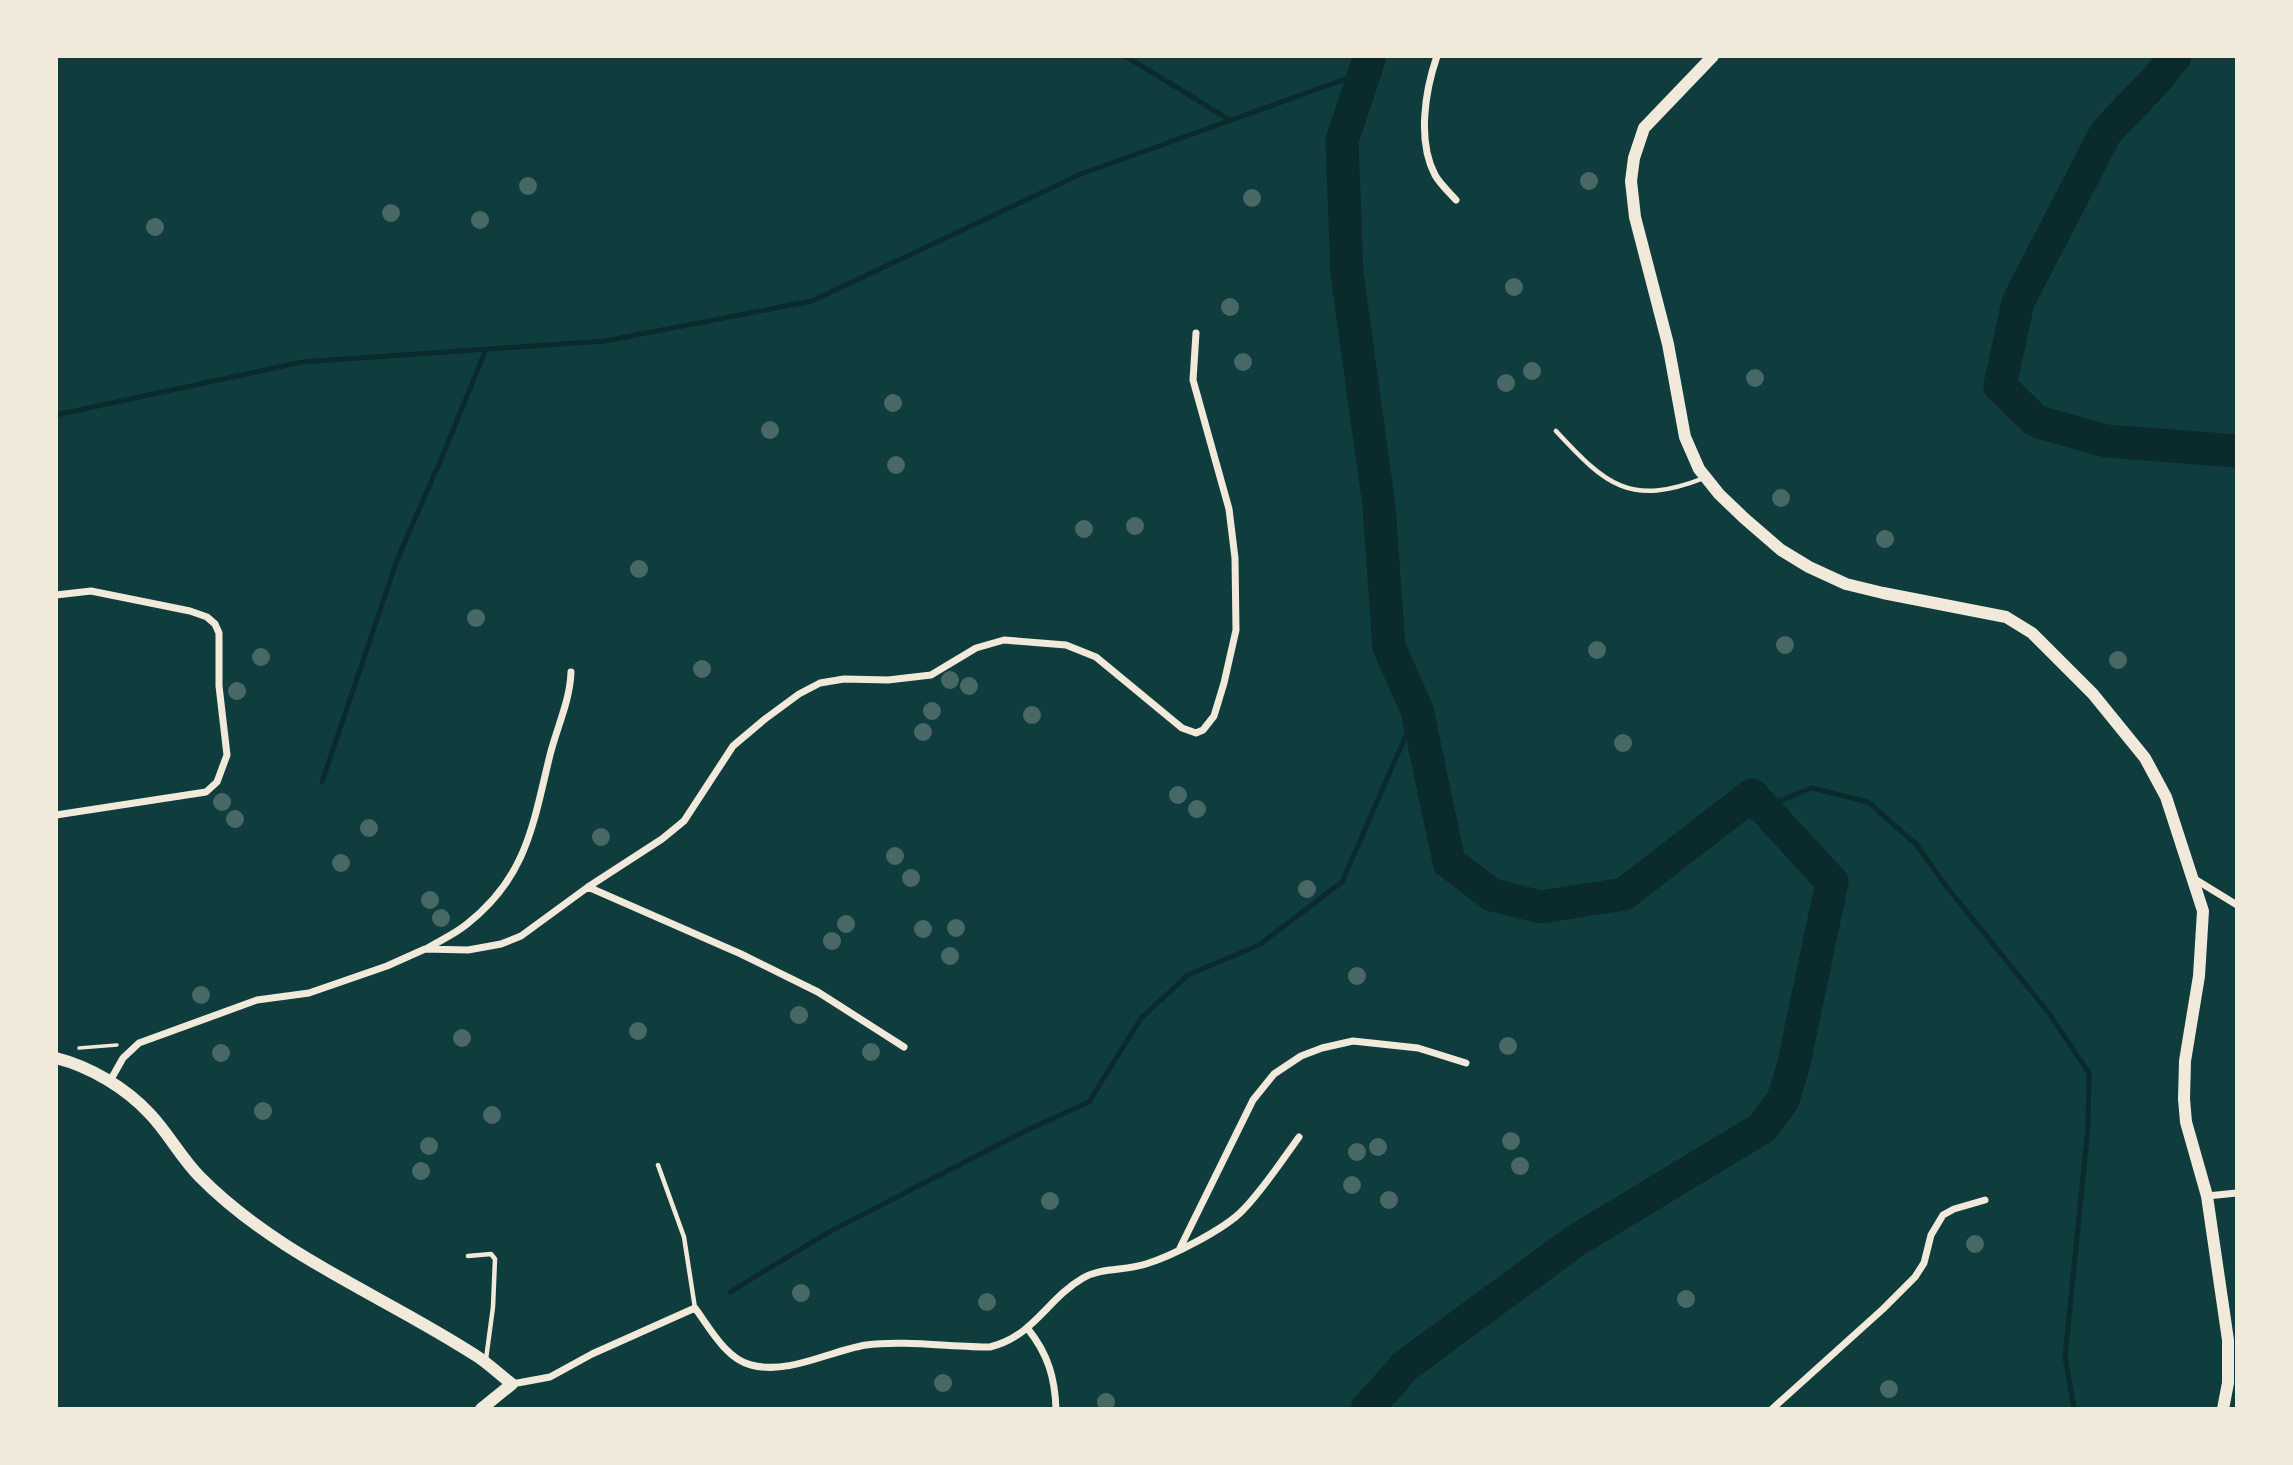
<svg xmlns="http://www.w3.org/2000/svg" width="2293" height="1465" viewBox="0 0 2293 1465" font-family="'Playfair Display',serif">
<style>
.lines{fill:none;stroke-linecap:round;stroke-linejoin:round}
.stream{stroke:#0a2a2b;stroke-width:5}
.river{stroke:#0a2a2b;stroke-width:33}
.building{fill:#486865}
.path{stroke:#f1e9da;stroke-width:3.5}
.service{stroke:#f1e9da;stroke-width:4.5}
.minor{stroke:#f1e9da;stroke-width:7}
.tertiary{stroke:#f1e9da;stroke-width:12}
</style>
<rect width="100%" height="100%" fill="#0f3d3e"/>
<g class="lines">
<path class="stream" d="M 1125,56 L 1230,120
M 56,415 L 302,362 L 605,341 L 812,301 L 1081,174 L 1365,72
M 322,782 L 397,560 L 448,443 L 486,349
M 1763,808 L 1812,788 L 1868,802 L 1916,844 L 1946,886 L 2048,1012 L 2089,1073 L 2088,1127 L 2065,1357 L 2074,1409
M 730,1292 L 829,1232 L 1023,1132 L 1089,1102 L 1141,1018 L 1188,975 L 1259,945 L 1342,882 L 1417,710"/>
<path class="river" d="M 2175,56 L 2158,78 L 2106,132 L 2018,302 L 2000,386 L 2036,421 L 2106,441 L 2237,451
M 1367,1409 L 1405,1366 L 1575,1241 L 1762,1128 L 1783,1100 L 1793,1067 L 1832,882 L 1752,795 L 1624,894 L 1541,907 L 1492,895 L 1449,862 L 1417,710 L 1389,647 L 1379,506 L 1347,274 L 1342,141 L 1370,56"/>
</g>
<path class="building" d="M1580 181a9 9 0 1 1 18 0a9 9 0 1 1-18 0Z
M519 186a9 9 0 1 1 18 0a9 9 0 1 1-18 0Z
M1243 198a9 9 0 1 1 18 0a9 9 0 1 1-18 0Z
M382 213a9 9 0 1 1 18 0a9 9 0 1 1-18 0Z
M471 220a9 9 0 1 1 18 0a9 9 0 1 1-18 0Z
M146 227a9 9 0 1 1 18 0a9 9 0 1 1-18 0Z
M1505 287a9 9 0 1 1 18 0a9 9 0 1 1-18 0Z
M1221 307a9 9 0 1 1 18 0a9 9 0 1 1-18 0Z
M1234 362a9 9 0 1 1 18 0a9 9 0 1 1-18 0Z
M1523 371a9 9 0 1 1 18 0a9 9 0 1 1-18 0Z
M1746 378a9 9 0 1 1 18 0a9 9 0 1 1-18 0Z
M1497 383a9 9 0 1 1 18 0a9 9 0 1 1-18 0Z
M884 403a9 9 0 1 1 18 0a9 9 0 1 1-18 0Z
M761 430a9 9 0 1 1 18 0a9 9 0 1 1-18 0Z
M887 465a9 9 0 1 1 18 0a9 9 0 1 1-18 0Z
M1772 498a9 9 0 1 1 18 0a9 9 0 1 1-18 0Z
M1126 526a9 9 0 1 1 18 0a9 9 0 1 1-18 0Z
M1075 529a9 9 0 1 1 18 0a9 9 0 1 1-18 0Z
M1876 539a9 9 0 1 1 18 0a9 9 0 1 1-18 0Z
M630 569a9 9 0 1 1 18 0a9 9 0 1 1-18 0Z
M467 618a9 9 0 1 1 18 0a9 9 0 1 1-18 0Z
M1776 645a9 9 0 1 1 18 0a9 9 0 1 1-18 0Z
M1588 650a9 9 0 1 1 18 0a9 9 0 1 1-18 0Z
M252 657a9 9 0 1 1 18 0a9 9 0 1 1-18 0Z
M2109 660a9 9 0 1 1 18 0a9 9 0 1 1-18 0Z
M693 669a9 9 0 1 1 18 0a9 9 0 1 1-18 0Z
M941 680a9 9 0 1 1 18 0a9 9 0 1 1-18 0Z
M960 686a9 9 0 1 1 18 0a9 9 0 1 1-18 0Z
M228 691a9 9 0 1 1 18 0a9 9 0 1 1-18 0Z
M923 711a9 9 0 1 1 18 0a9 9 0 1 1-18 0Z
M1023 715a9 9 0 1 1 18 0a9 9 0 1 1-18 0Z
M914 732a9 9 0 1 1 18 0a9 9 0 1 1-18 0Z
M1614 743a9 9 0 1 1 18 0a9 9 0 1 1-18 0Z
M1169 795a9 9 0 1 1 18 0a9 9 0 1 1-18 0Z
M213 802a9 9 0 1 1 18 0a9 9 0 1 1-18 0Z
M1188 809a9 9 0 1 1 18 0a9 9 0 1 1-18 0Z
M226 819a9 9 0 1 1 18 0a9 9 0 1 1-18 0Z
M360 828a9 9 0 1 1 18 0a9 9 0 1 1-18 0Z
M592 837a9 9 0 1 1 18 0a9 9 0 1 1-18 0Z
M886 856a9 9 0 1 1 18 0a9 9 0 1 1-18 0Z
M332 863a9 9 0 1 1 18 0a9 9 0 1 1-18 0Z
M902 878a9 9 0 1 1 18 0a9 9 0 1 1-18 0Z
M1298 889a9 9 0 1 1 18 0a9 9 0 1 1-18 0Z
M421 900a9 9 0 1 1 18 0a9 9 0 1 1-18 0Z
M432 918a9 9 0 1 1 18 0a9 9 0 1 1-18 0Z
M837 924a9 9 0 1 1 18 0a9 9 0 1 1-18 0Z
M947 928a9 9 0 1 1 18 0a9 9 0 1 1-18 0Z
M914 929a9 9 0 1 1 18 0a9 9 0 1 1-18 0Z
M823 941a9 9 0 1 1 18 0a9 9 0 1 1-18 0Z
M941 956a9 9 0 1 1 18 0a9 9 0 1 1-18 0Z
M1348 976a9 9 0 1 1 18 0a9 9 0 1 1-18 0Z
M192 995a9 9 0 1 1 18 0a9 9 0 1 1-18 0Z
M790 1015a9 9 0 1 1 18 0a9 9 0 1 1-18 0Z
M629 1031a9 9 0 1 1 18 0a9 9 0 1 1-18 0Z
M453 1038a9 9 0 1 1 18 0a9 9 0 1 1-18 0Z
M1499 1046a9 9 0 1 1 18 0a9 9 0 1 1-18 0Z
M862 1052a9 9 0 1 1 18 0a9 9 0 1 1-18 0Z
M212 1053a9 9 0 1 1 18 0a9 9 0 1 1-18 0Z
M254 1111a9 9 0 1 1 18 0a9 9 0 1 1-18 0Z
M483 1115a9 9 0 1 1 18 0a9 9 0 1 1-18 0Z
M1502 1141a9 9 0 1 1 18 0a9 9 0 1 1-18 0Z
M420 1146a9 9 0 1 1 18 0a9 9 0 1 1-18 0Z
M1369 1147a9 9 0 1 1 18 0a9 9 0 1 1-18 0Z
M1348 1152a9 9 0 1 1 18 0a9 9 0 1 1-18 0Z
M1511 1166a9 9 0 1 1 18 0a9 9 0 1 1-18 0Z
M412 1171a9 9 0 1 1 18 0a9 9 0 1 1-18 0Z
M1343 1185a9 9 0 1 1 18 0a9 9 0 1 1-18 0Z
M1380 1200a9 9 0 1 1 18 0a9 9 0 1 1-18 0Z
M1041 1201a9 9 0 1 1 18 0a9 9 0 1 1-18 0Z
M1966 1244a9 9 0 1 1 18 0a9 9 0 1 1-18 0Z
M792 1293a9 9 0 1 1 18 0a9 9 0 1 1-18 0Z
M1677 1299a9 9 0 1 1 18 0a9 9 0 1 1-18 0Z
M978 1302a9 9 0 1 1 18 0a9 9 0 1 1-18 0Z
M934 1383a9 9 0 1 1 18 0a9 9 0 1 1-18 0Z
M1880 1389a9 9 0 1 1 18 0a9 9 0 1 1-18 0Z
M1097 1402a9 9 0 1 1 18 0a9 9 0 1 1-18 0Z"/>
<g class="lines">
<path class="path" d="M 79,1048 L 117,1045"/>
<path class="service" d="M 1556,431 C 1606,485 1630,507 1704,478
M 658,1165 L 684,1237 L 695,1308
M 468,1256 L 491,1254 L 495,1259 L 493,1307 L 486,1359"/>
<path class="minor" d="M 1437,56 C 1425,91 1417,141 1435,175 C 1440,184 1449,192 1456,200
M 56,595 L 91,591 L 190,611 L 207,617 L 215,624 L 219,633 L 219,686 L 227,755 L 217,782 L 206,792 L 56,815
M 2193,878 L 2237,905
M 588,887 L 741,954 L 818,992 L 904,1047
M 426,949 C 439,941 455,934 467,924 C 527,877 533,824 550,755 C 557,727 570,701 571,672
M 110,1081 L 123,1058 L 139,1043 L 257,1000 L 309,993 L 387,966 L 425,949 L 468,950 L 501,944 L 521,936 L 588,887 L 662,839 L 684,821 L 733,746 L 765,719 L 799,694 L 820,683 L 844,679 L 888,680 L 931,675 L 976,648 L 1004,640 L 1066,645 L 1096,657 L 1182,728 L 1196,733 L 1203,730 L 1214,716 L 1224,683 L 1236,630 L 1235,558 L 1229,509 L 1193,380 L 1196,333
M 2207,1196 L 2237,1193
M 1180,1248 L 1253,1100 L 1274,1074 L 1301,1056 L 1322,1048 L 1353,1041 L 1418,1048 L 1466,1063
M 1028,1329 C 1048,1354 1055,1378 1056,1409
M 512,1384 L 550,1377 L 592,1354 L 695,1308 C 709,1327 726,1359 751,1365 C 789,1375 829,1351 866,1345 C 902,1340 952,1347 990,1347 C 1034,1336 1047,1299 1083,1278 C 1102,1267 1125,1271 1146,1264 C 1172,1256 1225,1229 1243,1210 C 1264,1188 1281,1162 1299,1137
M 1772,1409 L 1883,1309 L 1915,1277 L 1924,1263 L 1931,1235 L 1943,1215 L 1954,1209 L 1985,1200"/>
<path class="tertiary" d="M 1713,56 L 1644,128 L 1634,158 L 1631,181 L 1635,217 L 1668,344 L 1685,437 L 1699,469 L 1719,494 L 1744,518 L 1781,550 L 1809,567 L 1846,584 L 1883,593 L 2006,617 L 2032,633 L 2093,694 L 2145,758 L 2166,797 L 2203,911 L 2199,976 L 2185,1061 L 2184,1099 L 2186,1122 L 2207,1196 L 2228,1340 L 2228,1383 L 2223,1409
M 56,1058 C 91,1067 126,1088 150,1114 C 169,1134 181,1158 200,1177 C 277,1255 384,1296 475,1355 C 488,1363 500,1375 512,1384 L 481,1409"/>
</g>
<rect width="2293" height="1465" fill="none" stroke="#f1e9da" stroke-width="116"/>
</svg>
